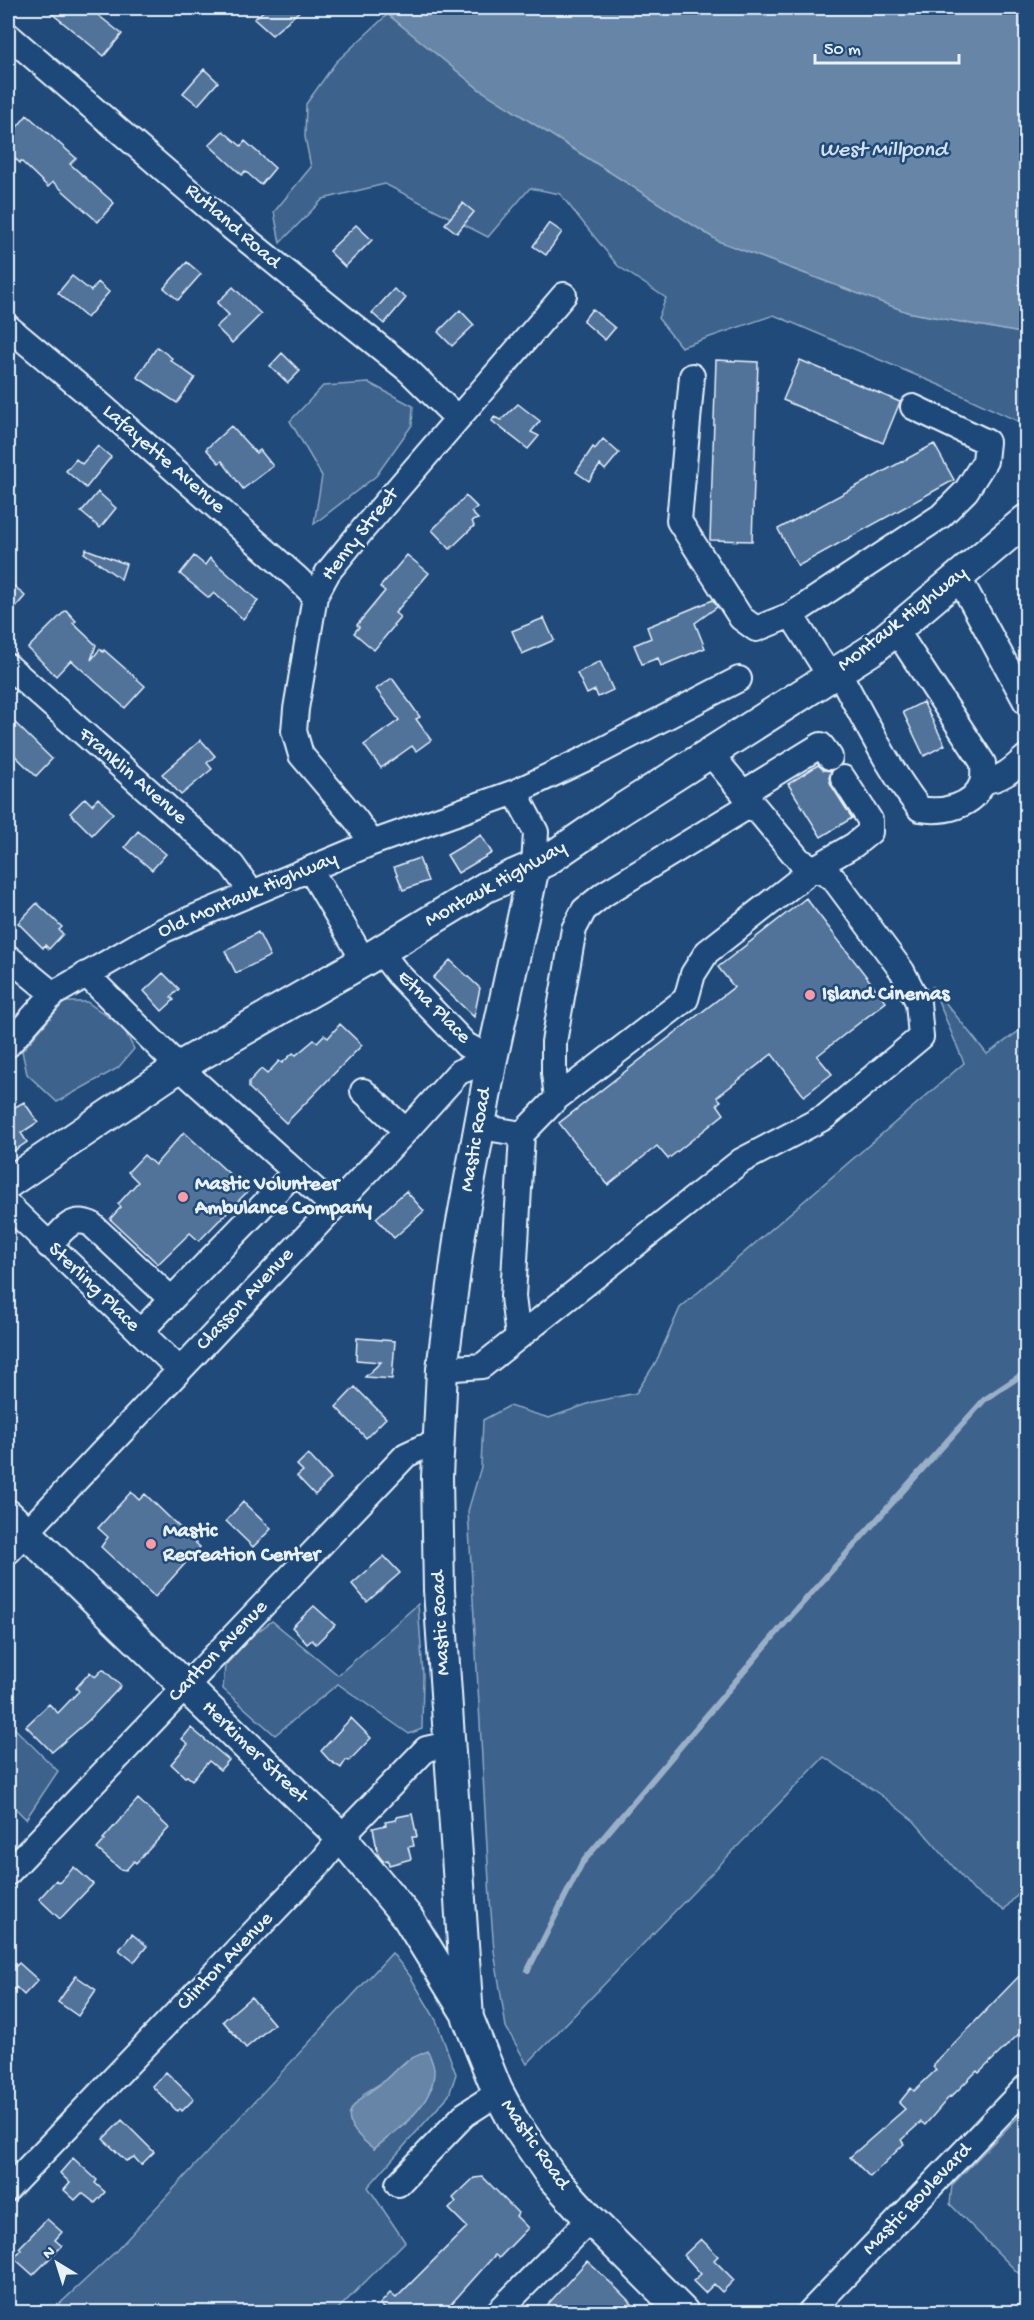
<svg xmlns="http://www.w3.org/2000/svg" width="1034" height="2320" viewBox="0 0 1034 2320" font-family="'Gochi Hand',sans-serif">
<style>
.green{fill:#3c628c;stroke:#92aac2;stroke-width:1.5;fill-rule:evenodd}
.water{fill:#6685a7;stroke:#9ab0c7;stroke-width:1.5}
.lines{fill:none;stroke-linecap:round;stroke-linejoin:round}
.stream{stroke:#9ab0c7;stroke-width:6}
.building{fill:#517399;stroke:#e8f1f8;stroke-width:1.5}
.minor-casing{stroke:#e8f1f8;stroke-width:28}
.major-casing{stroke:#e8f1f8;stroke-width:34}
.minor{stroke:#1f4a7a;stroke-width:24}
.major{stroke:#1f4a7a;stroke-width:30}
.rail-casing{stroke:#e8f1f8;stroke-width:7}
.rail{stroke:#1f4a7a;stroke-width:4.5;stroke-dasharray:14;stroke-linecap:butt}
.poi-dot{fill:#ff9aa2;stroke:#1f4a7a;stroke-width:2}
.labels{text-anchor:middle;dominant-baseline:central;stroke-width:5;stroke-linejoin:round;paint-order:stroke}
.street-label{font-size:21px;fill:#e8f1f8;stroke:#1f4a7a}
.poi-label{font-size:21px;font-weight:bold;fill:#e8f1f8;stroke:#1f4a7a;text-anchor:start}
.water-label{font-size:22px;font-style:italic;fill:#d4e1ec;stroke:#1f4a7a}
</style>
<rect width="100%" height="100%" fill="#1f4a7a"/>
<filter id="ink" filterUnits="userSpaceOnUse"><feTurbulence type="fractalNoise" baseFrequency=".0167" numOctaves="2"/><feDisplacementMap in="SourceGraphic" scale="12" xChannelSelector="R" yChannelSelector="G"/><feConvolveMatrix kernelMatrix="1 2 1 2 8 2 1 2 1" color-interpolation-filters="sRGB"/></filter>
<g filter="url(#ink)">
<path class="green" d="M 388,14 L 479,89 L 907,312 L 1026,334 L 1026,425 L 944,387 L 774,315 L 681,347 L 658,318 L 666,298 L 618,266 L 560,194 L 530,188 L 488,237 L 385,184 L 323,199 L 280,243 L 274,212 L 311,167 L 305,137 L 306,104 L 336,62 Z
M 369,383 L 413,406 L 412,425 L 376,476 L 314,524 L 322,476 L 290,421 L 323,386 Z
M 932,986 L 987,1054 L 1026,1026 L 1026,1884 L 1004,1910 L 974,1891 L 914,1821 L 882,1796 L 824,1757 L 527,2064 L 506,2027 L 494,1951 L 490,1899 L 468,1511 L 481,1467 L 483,1420 L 509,1406 L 549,1418 L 593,1402 L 636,1393 L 656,1362 L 680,1308 L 964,1063 Z
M 64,1002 L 87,1002 L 123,1027 L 134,1049 L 118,1068 L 57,1102 L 27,1074 L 22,1051 Z
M 418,1604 L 423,1675 L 422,1729 L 409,1734 L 338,1684 L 275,1735 L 223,1689 L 225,1666 L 252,1636 L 272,1621 L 338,1675 Z
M 8,1722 L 58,1771 L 26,1819 L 8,1801 Z
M 392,1953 L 410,1976 L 436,2020 L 456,2074 L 449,2095 L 368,2187 L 405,2242 L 335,2312 L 51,2312 L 115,2252 ZM 407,2060 L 432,2087 L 410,2120 L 374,2149 L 363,2094 L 386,2080 Z
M 1026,2109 L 1026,2273 L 1018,2273 L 950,2204 L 952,2185 Z"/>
<path class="water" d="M 380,8 L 1026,8 L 1026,334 L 907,312 L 718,241 L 479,89 Z
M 428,2051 C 430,2056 433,2063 434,2069 C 435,2105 398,2129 374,2149 C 329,2115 353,2104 386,2080 C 393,2074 399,2066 407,2061 C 413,2057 421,2054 428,2051 Z"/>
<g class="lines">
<path class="stream" d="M 528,1970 L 582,1863 L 790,1617 L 984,1400 L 1026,1372"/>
</g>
<path class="building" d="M 45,8 L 89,8 L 122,34 L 104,56 Z
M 267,8 L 303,8 L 272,35 L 254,19 Z
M 204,69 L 218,82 L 198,105 L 183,93 Z
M 27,115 L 76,158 L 70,164 L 114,203 L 98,222 L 53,182 L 48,187 L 21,161 L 20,163 L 8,152 L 8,138 Z
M 223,131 L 241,146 L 245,141 L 275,168 L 261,185 L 245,171 L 242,175 L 209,145 Z
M 463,203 L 474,212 L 457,233 L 445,224 Z
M 549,223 L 562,232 L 546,255 L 533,246 Z
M 356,225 L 372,240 L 345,267 L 329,251 Z
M 187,262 L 201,274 L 178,300 L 164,288 Z
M 72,276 L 91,291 L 98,282 L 109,292 L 87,318 L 58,293 Z
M 233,287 L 261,314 L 232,343 L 216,327 L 229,315 L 217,303 Z
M 394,289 L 406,298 L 384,324 L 372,313 Z
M 592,309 L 615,328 L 605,340 L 583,321 Z
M 460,310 L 474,325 L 452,346 L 438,332 Z
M 157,347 L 172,358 L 170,360 L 195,378 L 177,403 L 137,377 Z
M 282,353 L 300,371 L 288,383 L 270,366 Z
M 716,360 L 758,362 L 752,541 L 710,540 Z
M 800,360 L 900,402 L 883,443 L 783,400 Z
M 518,404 L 540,421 L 531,432 L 539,436 L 528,449 L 492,421 L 494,417 L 501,420 Z
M 231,426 L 256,453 L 260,450 L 273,466 L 243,489 L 222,461 L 219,463 L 206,449 Z
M 603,439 L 619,453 L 605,470 L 600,465 L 589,481 L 576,472 L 593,447 L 595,449 Z
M 934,444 L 954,480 L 798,566 L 778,529 Z
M 98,446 L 111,457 L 86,488 L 66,471 L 76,459 L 82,464 Z
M 98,492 L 116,508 L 100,528 L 81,512 Z
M 466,496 L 477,507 L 471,512 L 478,519 L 472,521 L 474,526 L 450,549 L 432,530 Z
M 86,549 L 126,564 L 121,579 L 84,553 Z
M 407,555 L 429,573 L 395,613 L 400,617 L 393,625 L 394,626 L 374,650 L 354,633 L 359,627 L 357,625 L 385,591 L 380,587 Z
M 194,556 L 205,565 L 210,558 L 258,601 L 243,619 L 214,593 L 209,598 L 180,574 Z
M 8,580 L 25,596 L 8,616 Z
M 713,600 L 717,607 L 695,623 L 705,648 L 661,666 L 658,658 L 642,664 L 634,645 L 651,638 L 647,627 Z
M 66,610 L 76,621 L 73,623 L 96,645 L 91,660 L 100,649 L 103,652 L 104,650 L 145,686 L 125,708 L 71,660 L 56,676 L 28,648 Z
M 544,618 L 554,640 L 522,654 L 512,631 Z
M 600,661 L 613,690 L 598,697 L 595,690 L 587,694 L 577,673 Z
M 392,678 L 420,717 L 416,719 L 431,740 L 416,751 L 412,746 L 381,768 L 364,745 L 399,720 L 376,689 Z
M 923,702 L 945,745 L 924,756 L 903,712 Z
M 8,716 L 52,759 L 36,776 L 8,749 Z
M 201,740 L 215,756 L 207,763 L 212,769 L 181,795 L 162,774 Z
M 818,765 L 824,770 L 831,771 L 829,778 L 831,785 L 852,818 L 821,837 L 788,784 Z
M 85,798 L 92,805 L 98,798 L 113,813 L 92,835 L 70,813 Z
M 138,831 L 166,854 L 152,870 L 125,847 Z
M 481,835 L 492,853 L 458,873 L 447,855 Z
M 419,858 L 428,881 L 403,890 L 394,867 Z
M 806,898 L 886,1002 L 817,1056 L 832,1074 L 804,1096 L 772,1054 L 717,1097 L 721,1101 L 717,1104 L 724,1114 L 668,1159 L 657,1146 L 608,1185 L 559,1123 L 734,987 L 718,967 Z
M 37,903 L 62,927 L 59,930 L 63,934 L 49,949 L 45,945 L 43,948 L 18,923 Z
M 258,932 L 270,956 L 236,973 L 225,951 Z
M 450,960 L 480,988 L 474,1017 L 433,978 Z
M 163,973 L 179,989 L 171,997 L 174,1000 L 162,1011 L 144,991 Z
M 340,1024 L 362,1045 L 286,1123 L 249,1088 L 249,1082 L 261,1069 L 267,1074 L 279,1061 L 282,1063 L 293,1053 L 296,1055 L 314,1040 L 317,1042 L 324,1035 L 328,1038 Z
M 24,1102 L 38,1122 L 21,1133 L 27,1142 L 8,1155 L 8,1111 Z
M 184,1132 L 248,1191 L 199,1241 L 190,1233 L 158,1264 L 110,1219 L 121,1207 L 118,1204 L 138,1182 L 128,1172 L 144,1155 L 155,1165 Z
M 406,1191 L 424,1211 L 394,1238 L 376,1218 Z
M 357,1338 L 395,1341 L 392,1379 L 365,1377 L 381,1362 L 356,1360 Z
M 355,1387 L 386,1418 L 366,1438 L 336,1407 Z
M 308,1454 L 331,1479 L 315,1495 L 297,1476 L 303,1471 L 297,1465 Z
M 131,1492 L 139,1500 L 145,1494 L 200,1547 L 155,1597 L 101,1547 L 108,1537 L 98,1528 Z
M 243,1502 L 271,1529 L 253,1547 L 226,1521 Z
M 384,1556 L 400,1573 L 367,1602 L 352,1584 Z
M 314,1606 L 335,1625 L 316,1644 L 312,1640 L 307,1644 L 292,1627 Z
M 103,1669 L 121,1686 L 89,1720 L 52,1752 L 26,1726 L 49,1704 L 58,1713 L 79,1691 L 76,1688 L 90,1672 L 95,1677 Z
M 351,1718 L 371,1738 L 349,1761 L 346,1760 L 341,1768 L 330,1761 L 321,1751 Z
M 191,1728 L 229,1760 L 220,1770 L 209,1761 L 192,1780 L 187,1776 L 185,1777 L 171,1764 L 188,1744 L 182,1739 Z
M 138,1799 L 169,1828 L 136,1863 L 134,1861 L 126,1870 L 120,1869 L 97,1849 L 105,1840 L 103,1839 Z
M 412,1814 L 417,1837 L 412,1837 L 414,1846 L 408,1847 L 411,1859 L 389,1865 L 388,1860 L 383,1861 L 378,1855 L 373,1828 L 386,1825 L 385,1822 L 396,1820 L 397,1817 Z
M 74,1867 L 93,1884 L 60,1919 L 39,1899 L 56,1880 L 59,1883 Z
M 132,1934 L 147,1946 L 134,1962 L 119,1950 Z
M 8,1959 L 16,1966 L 19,1963 L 38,1980 L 24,1995 L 16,1987 L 8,1996 Z
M 1026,1969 L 1026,2027 L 979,2073 L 977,2071 L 951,2097 L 950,2096 L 925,2125 L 921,2122 L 901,2140 L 904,2144 L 870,2177 L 850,2157 L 905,2109 L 899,2103 L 911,2088 L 914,2091 L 936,2070 L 933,2067 L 936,2062 Z
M 76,1976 L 96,1990 L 78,2016 L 58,2002 Z
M 251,1997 L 274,2024 L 246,2048 L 223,2021 Z
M 166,2072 L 194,2099 L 182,2111 L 179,2109 L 177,2111 L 152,2086 Z
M 122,2120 L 154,2152 L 141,2165 L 134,2157 L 126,2161 L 103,2139 Z
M 73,2158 L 97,2180 L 95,2183 L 105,2192 L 95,2203 L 82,2193 L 75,2200 L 64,2190 L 70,2183 L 60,2173 Z
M 483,2177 L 518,2213 L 516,2216 L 528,2228 L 499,2258 L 495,2255 L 443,2313 L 382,2313 L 385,2309 L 380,2304 L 390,2293 L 396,2298 L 467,2227 L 449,2209 L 456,2202 L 453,2198 L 474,2178 Z
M 47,2219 L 62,2232 L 55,2240 L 62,2246 L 33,2275 L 14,2258 L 21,2250 L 19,2248 Z
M 701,2239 L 718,2256 L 714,2260 L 734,2280 L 722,2292 L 714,2284 L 705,2293 L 693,2281 L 701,2274 L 684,2255 Z
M 587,2261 L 612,2284 L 641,2313 L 540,2313 Z"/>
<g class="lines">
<g class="minor-casing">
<path id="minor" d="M 8,35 L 232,228 L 408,370 L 457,418
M 8,327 L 92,397 L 297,578 L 315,596
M 692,376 L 679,521 L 741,618 L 756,629 L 791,615 L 830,676
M 959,578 L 1026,702
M 791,615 L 941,516 L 966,491 L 985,461 L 987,442 L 913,407
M 8,666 L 232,865 L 251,892
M 838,671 C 864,718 887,767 920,809 C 942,813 974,807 982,783 C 984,777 983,769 983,763 L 896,630
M 983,781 C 1002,780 1013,769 1026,757
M 515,792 L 536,832 L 534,867
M 743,793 L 821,745 L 830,757
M 372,843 L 356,820 L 301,755 L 294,731 L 296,709 L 315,596 L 328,572 L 364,528 L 564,295
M 310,869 L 364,961
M 380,951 L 397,973 L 466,1045 L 492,1059
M 8,957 L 53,994
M 86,974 L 179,1067 L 334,1207
M 8,1045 L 53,994 L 164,930 L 372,843 L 515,792 L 587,758 L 739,679
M 363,1091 L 406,1131
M 557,1098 L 686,999 L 693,974 L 707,952 L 813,869 L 854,845 L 870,832 L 870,820 L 843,778
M 481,1127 L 522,1134
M 8,1205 L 180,1370
M 49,1246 C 61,1232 71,1215 91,1224 L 171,1299
M 140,1332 L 295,1172
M 518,1337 L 513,1297 L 522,1134 L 557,1098 L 554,1073 L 554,1042 L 574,929 L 584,910 L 604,894 L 752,804
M 442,1369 L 482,1366 L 741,1161 L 825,1117 L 921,1037 L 918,1002 L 902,971 L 833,878 L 799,860 L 710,753
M 8,1552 L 406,1131 L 459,1072 L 492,1059
M 8,1873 L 406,1455 L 421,1448 L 438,1444
M 398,2184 L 464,2115 L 498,2093
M 8,2189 L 323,1860 L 341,1837 L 426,1749 L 449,1744
M 498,2312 L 590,2219
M 810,2312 L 1026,2087"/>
</g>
<g class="major-casing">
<path id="major" d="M 534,867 L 492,1059 L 460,1233 L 442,1369 L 437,1477 L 439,1590 L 468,2018 L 497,2090 L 514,2122 L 551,2176 L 590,2219 L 683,2312
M 8,1183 L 179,1067 L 364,961 L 486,887 L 546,861 L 616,813 L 873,649 L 1026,520
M 8,1515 L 341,1837 L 408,1918 L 465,2011"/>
</g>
<use href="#minor" class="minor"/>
<use href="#major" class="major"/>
<g class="rail-casing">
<path id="rail" d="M 1015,2312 L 1026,2301"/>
</g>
<use href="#rail" class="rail"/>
</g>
</g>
<g class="poi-dot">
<circle cx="810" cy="995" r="6"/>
<circle cx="183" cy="1197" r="6"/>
<circle cx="151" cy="1544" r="6"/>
</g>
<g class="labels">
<g class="street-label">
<text transform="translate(232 227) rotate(41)">Rutland Road</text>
<text transform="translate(163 460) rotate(41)">Lafayette Avenue</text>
<text transform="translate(361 535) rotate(-52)">Henry Street</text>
<text transform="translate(903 620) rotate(-38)">Montauk Highway</text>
<text transform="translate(132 777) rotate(41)">Franklin Avenue</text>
<text transform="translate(496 885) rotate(-29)">Montauk Highway</text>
<text transform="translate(248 896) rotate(-23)">Old Montauk Highway</text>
<text transform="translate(433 1008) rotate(45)">Etna Place</text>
<text transform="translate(477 1140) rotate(-80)">Mastic Road</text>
<text transform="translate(93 1288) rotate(44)">Sterling Place</text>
<text transform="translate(246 1300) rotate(-47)">Classon Avenue</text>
<text transform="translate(442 1623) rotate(-93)">Mastic Road</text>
<text transform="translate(219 1652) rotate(-46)">Carlton Avenue</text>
<text transform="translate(254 1753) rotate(44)">Herkimer Street</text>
<text transform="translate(226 1962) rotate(-46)">Clinton Avenue</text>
<text transform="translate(534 2145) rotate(55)">Mastic Road</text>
<text transform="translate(918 2200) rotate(-46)">Mastic Boulevard</text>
</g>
<g class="poi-label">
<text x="822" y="995">Island Cinemas</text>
<text x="195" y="1185">Mastic Volunteer<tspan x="195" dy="24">Ambulance Company</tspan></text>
<text x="163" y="1532">Mastic<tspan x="163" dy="24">Recreation Center</tspan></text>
</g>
<g class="water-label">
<text x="883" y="151">West Millpond</text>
</g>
</g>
<rect width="1034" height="2320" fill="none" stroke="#1f4a7a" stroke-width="30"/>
<rect x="15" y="15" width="1004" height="2290" fill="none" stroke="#e8f1f8" stroke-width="2" filter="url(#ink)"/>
<g transform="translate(57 2263) rotate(322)" stroke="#1f4a7a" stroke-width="4.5" paint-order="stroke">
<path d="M0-4.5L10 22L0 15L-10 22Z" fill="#e8f1f8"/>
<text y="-9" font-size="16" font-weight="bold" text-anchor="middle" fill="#e8f1f8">N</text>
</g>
<path d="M815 54v9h144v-9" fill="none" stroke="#e8f1f8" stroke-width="3"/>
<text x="824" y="54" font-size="18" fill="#e8f1f8" stroke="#1f4a7a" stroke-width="4.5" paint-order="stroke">50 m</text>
</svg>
